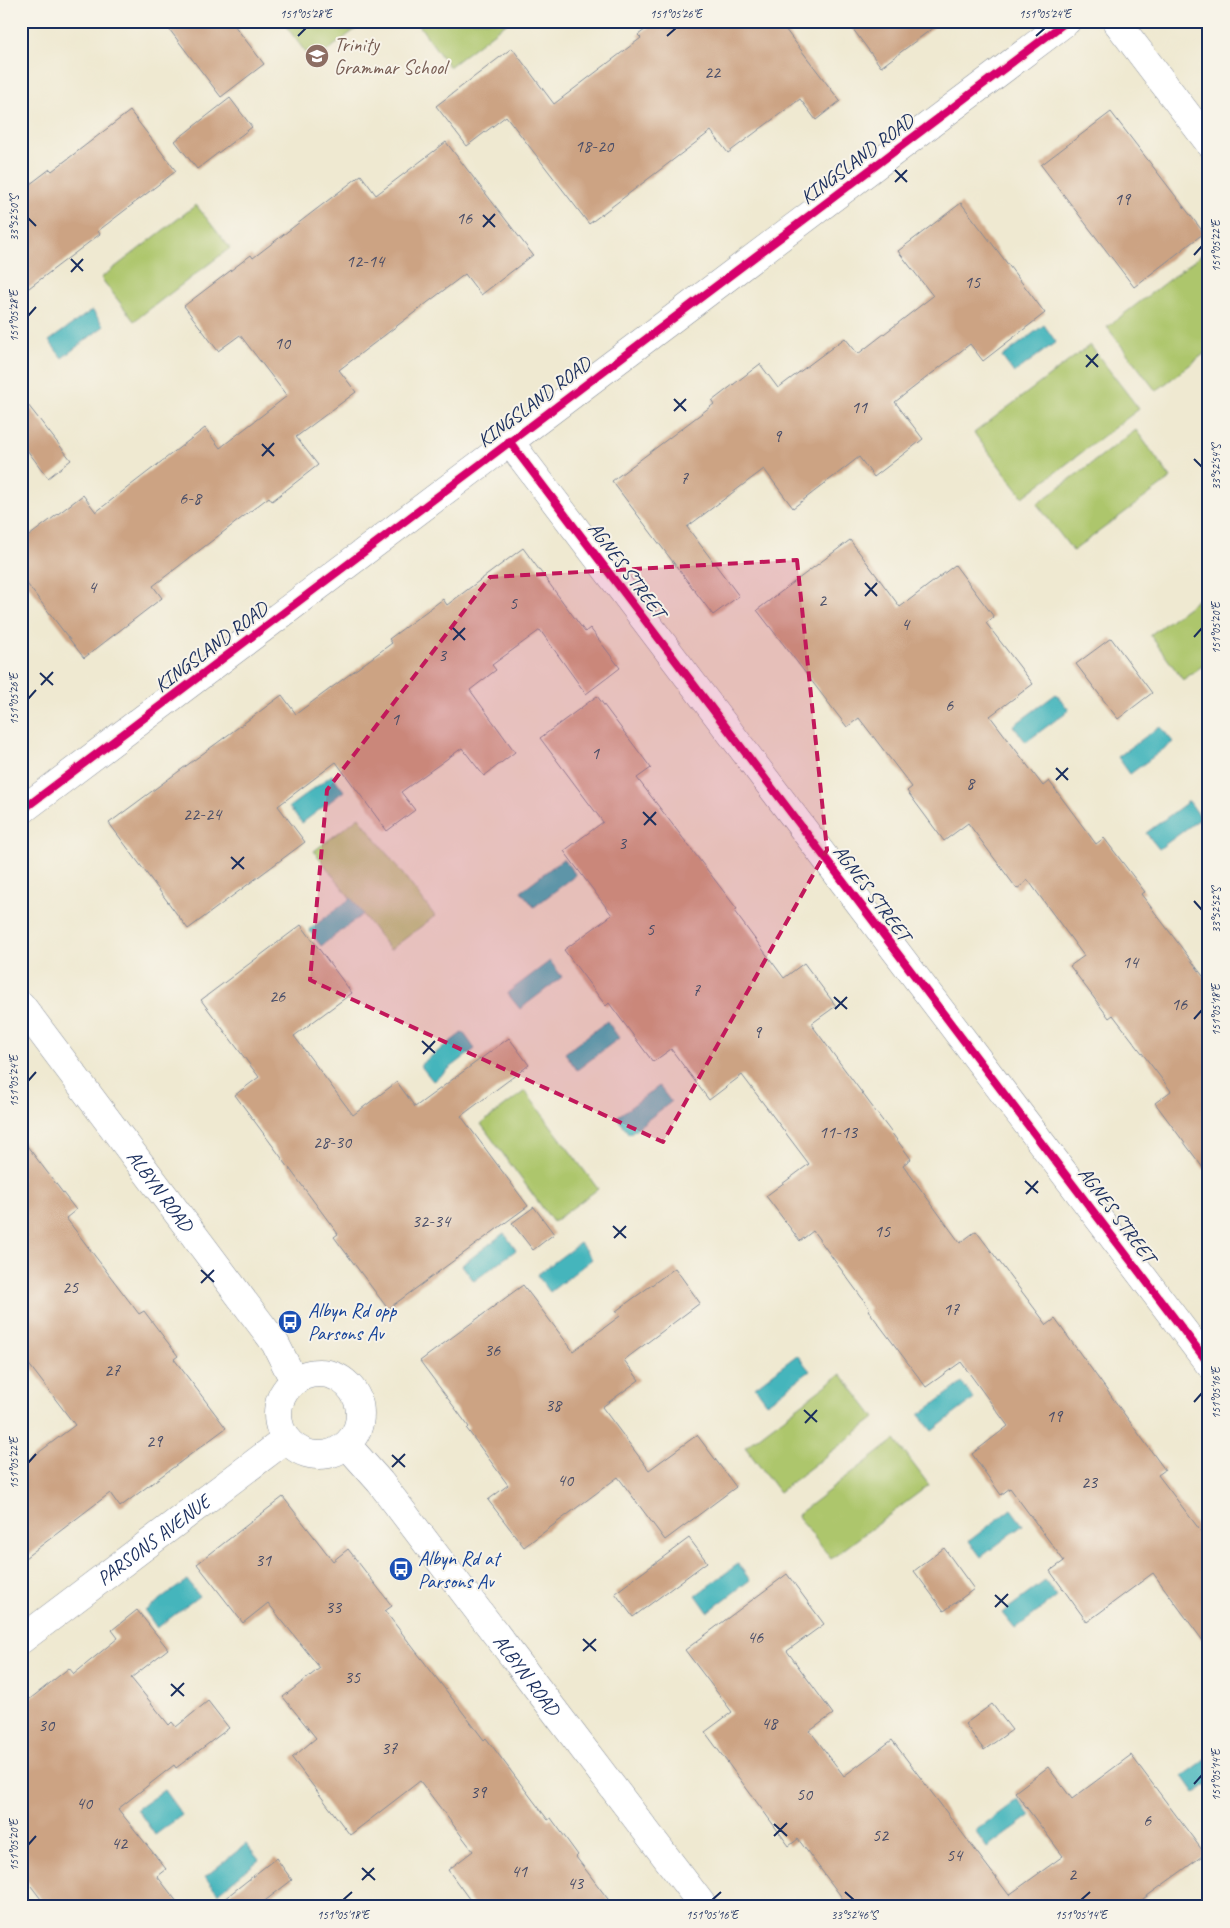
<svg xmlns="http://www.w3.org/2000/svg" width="1230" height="1928" viewBox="0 0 1230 1928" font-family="Caveat,sans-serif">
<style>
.green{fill:#adc66c;stroke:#647a65}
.water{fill:#45b5bc;stroke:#30728d}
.building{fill:#cca383}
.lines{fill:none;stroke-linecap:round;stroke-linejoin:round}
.street-casing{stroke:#858c98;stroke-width:29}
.street{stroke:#fff;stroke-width:28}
.cycleway-casing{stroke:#f7f3e8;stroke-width:11}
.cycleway{stroke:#d6006c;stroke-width:8}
.marked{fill:#c2185b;fill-opacity:0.2;stroke:#c2185b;stroke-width:4;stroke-dasharray:10 6;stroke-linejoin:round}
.ticks{fill:none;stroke:#1b2f5e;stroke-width:2}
.labels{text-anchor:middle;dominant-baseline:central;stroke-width:4;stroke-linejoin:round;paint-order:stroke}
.number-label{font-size:18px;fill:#474c67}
.education-label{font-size:20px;fill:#785e54;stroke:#f7f3e8;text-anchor:start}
.street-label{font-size:20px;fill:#1b2f5e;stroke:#f7f3e8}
.transit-label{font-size:20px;fill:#164399;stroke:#f7f3e8;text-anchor:start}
.neatline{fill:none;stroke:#1b2f5e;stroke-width:2}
.ticks-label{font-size:12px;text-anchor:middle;fill:#1b2f5e}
</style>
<rect width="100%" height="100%" fill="#f7f3e8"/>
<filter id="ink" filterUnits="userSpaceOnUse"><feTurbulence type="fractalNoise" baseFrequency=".02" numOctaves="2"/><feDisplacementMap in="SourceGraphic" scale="10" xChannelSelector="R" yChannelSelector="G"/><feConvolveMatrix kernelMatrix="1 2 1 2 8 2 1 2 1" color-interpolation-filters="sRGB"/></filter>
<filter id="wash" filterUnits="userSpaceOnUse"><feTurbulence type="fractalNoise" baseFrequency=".0096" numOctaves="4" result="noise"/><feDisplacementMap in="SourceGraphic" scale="20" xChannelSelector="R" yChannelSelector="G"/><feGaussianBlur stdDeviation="1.12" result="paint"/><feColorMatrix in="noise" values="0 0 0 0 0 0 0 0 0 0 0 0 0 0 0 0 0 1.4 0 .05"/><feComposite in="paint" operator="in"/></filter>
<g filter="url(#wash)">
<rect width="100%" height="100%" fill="#efe9d1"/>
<path class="green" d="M 282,21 L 366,21 L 313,62 Z
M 416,21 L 509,21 L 449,67 Z
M 196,205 L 230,248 L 134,321 L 101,278 Z
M 1209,249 L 1209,350 L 1156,391 L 1107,327 Z
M 1090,345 L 1139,409 L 1023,497 L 974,433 Z
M 1136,430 L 1171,478 L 1073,551 L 1037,504 Z
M 1209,591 L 1209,661 L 1183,680 L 1150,635 Z
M 359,817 L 435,916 L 390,950 L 314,851 Z
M 525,1091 L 598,1189 L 553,1222 L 481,1124 Z
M 841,1374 L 875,1418 L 779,1492 L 745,1447 Z
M 895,1440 L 929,1485 L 831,1559 L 797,1515 Z"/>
<path class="water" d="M 92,310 L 104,326 L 62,358 L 49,341 Z
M 1044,325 L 1056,342 L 1014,373 L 1002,357 Z
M 1056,694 L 1069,710 L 1026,742 L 1013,726 Z
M 1160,726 L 1173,742 L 1130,774 L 1118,757 Z
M 332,775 L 344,791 L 302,823 L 289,807 Z
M 1189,801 L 1201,818 L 1159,849 L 1146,833 Z
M 563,859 L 576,875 L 534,907 L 521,891 Z
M 351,898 L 363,914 L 321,946 L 309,930 Z
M 550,961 L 562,977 L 520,1009 L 507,993 Z
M 607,1021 L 619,1038 L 577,1070 L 565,1053 Z
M 463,1032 L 475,1049 L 433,1081 L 420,1065 Z
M 659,1086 L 671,1102 L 629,1134 L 617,1117 Z
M 504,1233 L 516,1250 L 474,1281 L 462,1265 Z
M 580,1243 L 592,1259 L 550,1292 L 537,1275 Z
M 797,1355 L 810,1371 L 767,1403 L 755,1387 Z
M 962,1383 L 974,1399 L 932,1431 L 919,1415 Z
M 1011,1509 L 1023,1525 L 981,1557 L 969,1541 Z
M 738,1564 L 750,1580 L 708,1612 L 696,1595 Z
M 187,1580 L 199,1596 L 157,1628 L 145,1611 Z
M 1045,1581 L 1057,1597 L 1015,1629 L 1002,1613 Z
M 1209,1757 L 1209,1783 L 1195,1793 L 1183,1776 Z
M 164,1790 L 182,1815 L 155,1835 L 137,1809 Z
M 1018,1799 L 1030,1816 L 987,1848 L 975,1831 Z
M 246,1844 L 259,1860 L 218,1893 L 205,1877 Z"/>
<g id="blocks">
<path class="building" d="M 163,21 L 231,21 L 264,64 L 221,97 Z
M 657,21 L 779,21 L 840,101 L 816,120 L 800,99 L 728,153 L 711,131 L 589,224 L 506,116 L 467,146 L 436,106 L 512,48 L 554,104 L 641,38 L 638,35 Z
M 847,21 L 942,21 L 881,67 Z
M 230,98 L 252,127 L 197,169 L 175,141 Z
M 130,111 L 176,171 L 98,231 L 100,234 L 21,294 L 21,191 L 50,169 L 52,171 Z
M 1111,112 L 1204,233 L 1134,287 L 1041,165 Z
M 446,142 L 533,255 L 481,295 L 465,274 L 339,370 L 356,392 L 296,437 L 318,465 L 272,501 L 269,497 L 153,586 L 162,598 L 84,658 L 21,576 L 21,542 L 83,495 L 96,512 L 205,428 L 220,448 L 287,396 L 240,335 L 218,351 L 184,306 L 251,255 L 253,258 L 361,175 L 376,195 Z
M 961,203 L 1045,313 L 983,361 L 970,344 L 895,402 L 923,439 L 874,477 L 859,457 L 793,508 L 764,469 L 687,527 L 739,596 L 713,615 L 612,481 L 714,404 L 712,401 L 760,364 L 778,388 L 845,338 L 858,354 L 933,296 L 898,251 Z
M 21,396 L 71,460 L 48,478 L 21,442 Z
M 850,540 L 900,607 L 955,565 L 994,617 L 986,623 L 1033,684 L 990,716 L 1043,786 L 1049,781 L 1096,844 L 1104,838 L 1145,892 L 1141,894 L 1209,984 L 1209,1176 L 1155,1103 L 1171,1091 L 1113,1015 L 1109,1018 L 1070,966 L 1084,956 L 1028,880 L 1017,889 L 968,823 L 944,841 L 907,791 L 912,787 L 859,718 L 847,727 L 757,610 Z
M 523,548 L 585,632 L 590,628 L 620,668 L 586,694 L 540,630 L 492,665 L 496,670 L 470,690 L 515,752 L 484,776 L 462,748 L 401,792 L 415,810 L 387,831 L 336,762 L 278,806 L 305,842 L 188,929 L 109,823 L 282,695 L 296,714 L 392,643 L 389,639 L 443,599 L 447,605 Z
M 1111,638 L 1152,693 L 1118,719 L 1076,664 Z
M 597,696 L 651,768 L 637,778 L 737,909 L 734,911 L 784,978 L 804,963 L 836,1006 L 811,1024 L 911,1159 L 903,1165 L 960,1243 L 976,1231 L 1047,1325 L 1055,1319 L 1165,1470 L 1158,1475 L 1209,1542 L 1209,1649 L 1153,1573 L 1087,1622 L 1050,1571 L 1064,1561 L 1010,1488 L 1001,1495 L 972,1454 L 1008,1426 L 961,1362 L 926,1387 L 868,1310 L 870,1309 L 813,1231 L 800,1241 L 766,1196 L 809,1164 L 742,1075 L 709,1100 L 671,1049 L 653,1062 L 609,1003 L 606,1006 L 564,950 L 612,915 L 564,851 L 603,822 L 540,738 Z
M 301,925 L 352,993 L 294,1036 L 353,1115 L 397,1082 L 415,1107 L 509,1038 L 529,1065 L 461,1116 L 528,1206 L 388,1309 L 334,1237 L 338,1234 L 235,1095 L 259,1077 L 201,1000 Z
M 21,1138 L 76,1210 L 66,1218 L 139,1314 L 144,1311 L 178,1356 L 174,1359 L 226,1428 L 120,1507 L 110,1493 L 21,1561 L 21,1466 L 75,1425 L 21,1354 Z
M 534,1207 L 554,1234 L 533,1250 L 512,1223 Z
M 675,1268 L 700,1303 L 624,1360 L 639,1380 L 602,1407 L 649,1470 L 697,1435 L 736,1487 L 665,1540 L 618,1477 L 524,1547 L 488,1500 L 508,1485 L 467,1429 L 469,1427 L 420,1361 L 523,1285 L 573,1351 L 620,1316 L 616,1311 Z
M 283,1497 L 333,1561 L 348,1549 L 392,1606 L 385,1611 L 484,1740 L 486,1738 L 548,1820 L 551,1818 L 578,1855 L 576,1857 L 614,1907 L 475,1907 L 448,1870 L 473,1851 L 420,1781 L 350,1835 L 292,1758 L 316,1738 L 283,1697 L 320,1668 L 268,1603 L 243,1623 L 197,1564 Z
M 689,1538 L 707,1562 L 633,1617 L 615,1593 Z
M 944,1548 L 974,1589 L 944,1611 L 914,1571 Z
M 787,1574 L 824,1624 L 787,1651 L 833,1714 L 810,1731 L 844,1776 L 892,1740 L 1009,1895 L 1063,1856 L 1015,1792 L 1048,1767 L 1072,1799 L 1131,1755 L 1205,1854 L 1132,1907 L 849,1907 L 798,1839 L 789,1846 L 705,1732 L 732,1712 L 685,1650 Z
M 137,1610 L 168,1649 L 131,1678 L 169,1725 L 172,1722 L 176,1727 L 208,1701 L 229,1728 L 176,1768 L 174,1765 L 118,1809 L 166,1869 L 157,1876 L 181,1907 L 47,1907 L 21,1873 L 21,1706 L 69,1668 L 74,1674 L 118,1638 L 112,1630 Z
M 992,1704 L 1012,1730 L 984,1750 L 965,1724 Z
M 276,1858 L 292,1880 L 257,1907 L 214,1907 Z"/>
</g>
</g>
<g filter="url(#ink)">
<use href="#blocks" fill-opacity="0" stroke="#858c98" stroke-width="1"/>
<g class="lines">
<g class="street-casing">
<g id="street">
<path d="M 1116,21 L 1209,143"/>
<path d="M 509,441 L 1209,1364"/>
<path d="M 21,811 L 1067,21"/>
<path id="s1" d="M 21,1005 L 275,1343 L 294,1381"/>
<circle cx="319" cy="1414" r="41"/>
<path id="s2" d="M 347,1445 L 380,1482 L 704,1907"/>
<path id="s3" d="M 21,1640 L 285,1440"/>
</g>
</g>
<use href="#street" class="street"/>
<g class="cycleway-casing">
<path id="cycleway" d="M 509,441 L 1209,1364
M 21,811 L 1067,21"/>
</g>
<use href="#cycleway" class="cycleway"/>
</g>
</g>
<path class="marked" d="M 797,560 L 827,850 L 663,1142 L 310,980 L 327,790 L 490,577 Z"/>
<path class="ticks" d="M 298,36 L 306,28M 667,36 L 676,28M 1036,36 L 1045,28M 895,170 L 907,182M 895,182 L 907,170M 483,215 L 495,227M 28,218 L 36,226M 483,227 L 495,214M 1194,255 L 1202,246M 71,259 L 83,271M 71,272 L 83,259M 28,316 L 36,307M 1086,355 L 1098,367M 1086,367 L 1098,354M 674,399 L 686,411M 674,411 L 686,399M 262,444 L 274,456M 262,456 L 274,443M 1194,459 L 1202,467M 865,583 L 877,596M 865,596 L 877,583M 453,628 L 465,640M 1194,637 L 1202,628M 453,640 L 465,628M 40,673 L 53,685M 41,685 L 53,672M 28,699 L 36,690M 1056,768 L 1068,780M 1056,780 L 1068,768M 643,812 L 656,825M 644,825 L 656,812M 231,857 L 244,869M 232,869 L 244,857M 1194,901 L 1202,910M 834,997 L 847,1009M 835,1009 L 847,997M 1194,1019 L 1202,1010M 422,1041 L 435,1053M 423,1054 L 435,1041M 28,1081 L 36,1072M 1025,1181 L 1038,1193M 1026,1194 L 1038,1181M 613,1226 L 626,1238M 614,1238 L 626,1226M 201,1270 L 214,1282M 201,1283 L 214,1270M 1194,1402 L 1202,1393M 804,1410 L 817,1422M 805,1423 L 817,1410M 392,1455 L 405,1467M 28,1463 L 36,1454M 392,1467 L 405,1454M 995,1595 L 1008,1607M 995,1607 L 1008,1594M 583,1639 L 596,1651M 583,1651 L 596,1639M 171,1684 L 184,1696M 171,1696 L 184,1683M 1194,1784 L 1202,1775M 774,1824 L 787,1836M 774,1836 L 787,1823M 28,1845 L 36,1836M 362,1868 L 375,1880M 362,1880 L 374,1868M 845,1892 L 854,1900M 343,1900 L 352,1892M 712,1900 L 721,1892M 1081,1900 L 1090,1892"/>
<defs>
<g id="school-disc" transform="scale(1.25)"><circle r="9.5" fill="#8d6e63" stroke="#f7f3e8"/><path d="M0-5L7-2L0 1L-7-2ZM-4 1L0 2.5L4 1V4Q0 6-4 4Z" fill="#fff"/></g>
<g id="bus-disc" transform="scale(1.25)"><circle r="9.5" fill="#1a4fb4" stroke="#f7f3e8"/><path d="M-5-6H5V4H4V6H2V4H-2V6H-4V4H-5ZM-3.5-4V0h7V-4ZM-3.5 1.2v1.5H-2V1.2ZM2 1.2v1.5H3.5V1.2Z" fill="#fff"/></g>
</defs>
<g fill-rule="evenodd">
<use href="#school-disc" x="317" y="56"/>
<use href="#bus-disc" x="290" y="1322"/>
<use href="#bus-disc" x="401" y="1569"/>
</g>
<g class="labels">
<g class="number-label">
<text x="712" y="72">22</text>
<text x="594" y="146">18-20</text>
<text x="1122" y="199">19</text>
<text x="464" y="218">16</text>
<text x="365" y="261">12-14</text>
<text x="972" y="282">15</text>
<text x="282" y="343">10</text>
<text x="859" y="407">11</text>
<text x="777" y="436">9</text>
<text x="684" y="478">7</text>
<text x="190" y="498">6-8</text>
<text x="92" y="587">4</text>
<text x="822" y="600">2</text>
<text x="513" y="603">5</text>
<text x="905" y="624">4</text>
<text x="442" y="655">3</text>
<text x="949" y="705">6</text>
<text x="395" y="719">1</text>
<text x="595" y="753">1</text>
<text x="970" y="783">8</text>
<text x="202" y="814">22-24</text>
<text x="622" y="843">3</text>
<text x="650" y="929">5</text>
<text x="1130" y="962">14</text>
<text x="696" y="990">7</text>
<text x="277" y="996">26</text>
<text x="1179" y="1004">16</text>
<text x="757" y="1032">9</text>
<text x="838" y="1132">11-13</text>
<text x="332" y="1142">28-30</text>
<text x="431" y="1221">32-34</text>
<text x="882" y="1231">15</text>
<text x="70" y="1287">25</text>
<text x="951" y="1309">17</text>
<text x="492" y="1350">36</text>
<text x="112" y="1370">27</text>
<text x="553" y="1405">38</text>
<text x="1054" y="1416">19</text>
<text x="154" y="1441">29</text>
<text x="565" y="1480">40</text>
<text x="1089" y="1482">23</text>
<text x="263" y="1560">31</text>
<text x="333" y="1607">33</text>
<text x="755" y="1637">46</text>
<text x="352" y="1677">35</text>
<text x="769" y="1723">48</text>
<text x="46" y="1725">30</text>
<text x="389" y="1748">37</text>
<text x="478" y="1792">39</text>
<text x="804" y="1794">50</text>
<text x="84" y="1803">40</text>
<text x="1147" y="1820">6</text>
<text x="880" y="1835">52</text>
<text x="119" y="1843">42</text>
<text x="954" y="1855">54</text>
<text x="519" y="1871">41</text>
<text x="1072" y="1874">2</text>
<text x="575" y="1883">43</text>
</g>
<g class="education-label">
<text x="334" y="44">Trinity<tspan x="334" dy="23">Grammar School</tspan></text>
</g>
<g class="street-label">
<text transform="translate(857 159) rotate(-37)">KINGSLAND ROAD</text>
<text transform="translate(534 402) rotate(-37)">KINGSLAND ROAD</text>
<text transform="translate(627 570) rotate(53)">AGNES STREET</text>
<text transform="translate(211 647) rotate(-37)">KINGSLAND ROAD</text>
<text transform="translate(872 893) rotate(53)">AGNES STREET</text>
<text stroke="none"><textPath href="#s1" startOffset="232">ALBYN ROAD</textPath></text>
<text transform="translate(1117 1215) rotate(53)">AGNES STREET</text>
<text stroke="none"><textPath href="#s3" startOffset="166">PARSONS AVENUE</textPath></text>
<text stroke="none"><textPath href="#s2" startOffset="292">ALBYN ROAD</textPath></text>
</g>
<g class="transit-label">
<text x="308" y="1310">Albyn Rd opp<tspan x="308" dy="23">Parsons Av</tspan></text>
<text x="418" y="1558">Albyn Rd at<tspan x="418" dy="23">Parsons Av</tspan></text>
</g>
</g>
<rect width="1230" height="1928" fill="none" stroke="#f7f3e8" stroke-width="55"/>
<rect x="28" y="28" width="1174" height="1872" class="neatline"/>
<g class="ticks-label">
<text x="306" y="18">151°05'28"E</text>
<text x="676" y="18">151°05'26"E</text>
<text x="1045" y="18">151°05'24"E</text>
<text transform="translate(14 218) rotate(-90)" y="4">33°52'50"S</text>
<text transform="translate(1216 246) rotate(-90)" y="4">151°05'22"E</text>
<text transform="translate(14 316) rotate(-90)" y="4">151°05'28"E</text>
<text transform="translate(1216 467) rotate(-90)" y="4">33°52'54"S</text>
<text transform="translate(1216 628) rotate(-90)" y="4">151°05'20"E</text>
<text transform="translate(14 699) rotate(-90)" y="4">151°05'26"E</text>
<text transform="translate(1216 910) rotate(-90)" y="4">33°52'52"S</text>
<text transform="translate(1216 1010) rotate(-90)" y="4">151°05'18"E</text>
<text transform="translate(14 1081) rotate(-90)" y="4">151°05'24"E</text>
<text transform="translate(1216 1393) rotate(-90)" y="4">151°05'16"E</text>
<text transform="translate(14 1463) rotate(-90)" y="4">151°05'22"E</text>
<text transform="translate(1216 1775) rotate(-90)" y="4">151°05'14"E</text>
<text transform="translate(14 1845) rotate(-90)" y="4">151°05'20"E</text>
<text x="343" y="1919">151°05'18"E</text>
<text x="712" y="1919">151°05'16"E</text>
<text x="854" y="1919">33°52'46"S</text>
<text x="1081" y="1919">151°05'14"E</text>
</g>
</svg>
